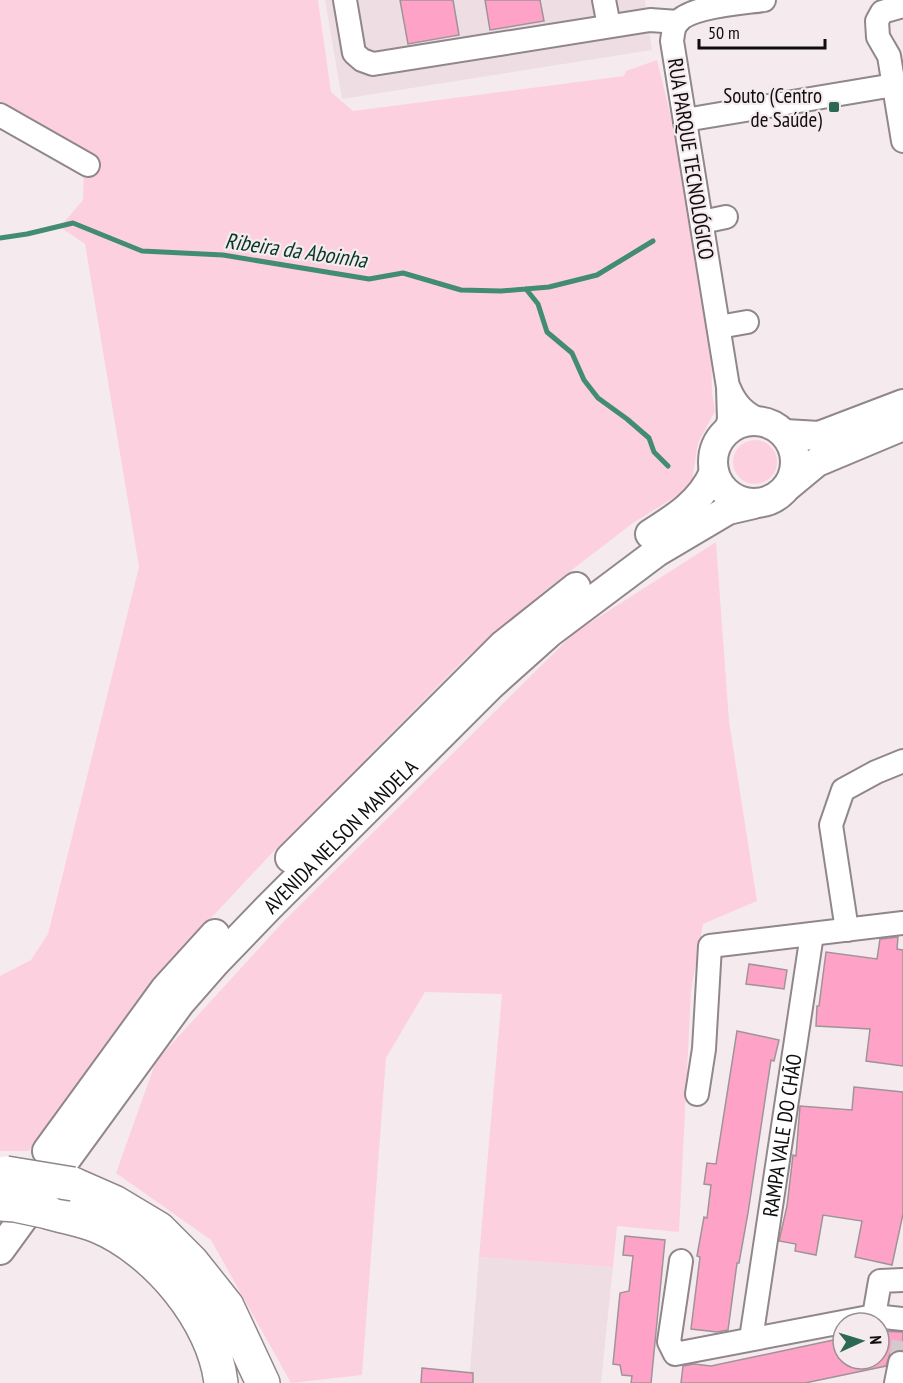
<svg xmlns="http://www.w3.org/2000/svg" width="903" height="1383" viewBox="0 0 903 1383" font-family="'PT Sans Narrow',sans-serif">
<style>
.built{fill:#eedde3}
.green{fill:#fdd0e0}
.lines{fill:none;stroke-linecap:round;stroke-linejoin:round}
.stream{stroke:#428d71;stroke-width:5}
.building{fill:#ffa2c8;stroke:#9e9497;stroke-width:1.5}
.minor-tunnel{stroke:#d3cacc;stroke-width:22;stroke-dasharray:22 11;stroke-linecap:butt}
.minor-casing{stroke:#90878a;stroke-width:26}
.major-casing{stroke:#90878a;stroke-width:32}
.highway-casing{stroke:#90878a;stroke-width:36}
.minor{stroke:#fff;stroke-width:22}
.major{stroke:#fff;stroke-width:28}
.highway{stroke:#fff;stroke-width:33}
.highway-bridge-casing{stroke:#90878a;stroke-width:36;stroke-linecap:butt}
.highway-bridge{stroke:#fff;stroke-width:33}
.poi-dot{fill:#2d6852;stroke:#f5ebee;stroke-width:2}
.labels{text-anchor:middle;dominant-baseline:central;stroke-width:4.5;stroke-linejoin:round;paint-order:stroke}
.poi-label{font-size:21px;fill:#100d0e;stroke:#f5ebee;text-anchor:end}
.street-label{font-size:21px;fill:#100d0e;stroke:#f5ebee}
.water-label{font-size:22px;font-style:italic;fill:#053727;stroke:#f5ebee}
</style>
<rect width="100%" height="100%" fill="#f5ebee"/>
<path class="built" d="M 325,0 L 645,0 L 652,50 L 342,99 Z
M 479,1257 L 613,1267 L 601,1383 L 469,1383 Z"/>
<path class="green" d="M 0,0 L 318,0 L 331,92 L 353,111 L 624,76 L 626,71 L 657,60 L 699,231 L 711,331 L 712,393 L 715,411 L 698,443 L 691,487 L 633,523 L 543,592 L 465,659 L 272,853 L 155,978 L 29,1151 L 0,1151 L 0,976 L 31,960 L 48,934 L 139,567 L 85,244 L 60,227 L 83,200 L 84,167 L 0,104 Z
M733 462a22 22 0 1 1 44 0a22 22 0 1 1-44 0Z
M 716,542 L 729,721 L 757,901 L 703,924 L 691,991 L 679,1232 L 617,1226 L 613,1267 L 479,1257 L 502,994 L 425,992 L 386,1058 L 362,1375 L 291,1383 L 211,1240 L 116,1173 L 156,1061 L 284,921 L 574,633 Z"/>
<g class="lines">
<path class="stream" d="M 0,238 L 27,234 L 73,223 L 142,251 L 223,255 L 369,279 L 403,273 L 461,290 L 501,291 L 549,287 L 597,275 L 653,241
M 526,289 L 538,304 L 547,332 L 572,353 L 584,380 L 598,398 L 627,419 L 649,438 L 654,452 L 668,466"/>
</g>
<path class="building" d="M 400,0 L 453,0 L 459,35 L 408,44 Z
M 485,0 L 540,0 L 544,21 L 490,30 Z
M 898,937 L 897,949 L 903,950 L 903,1066 L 866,1061 L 870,1029 L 816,1026 L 817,1006 L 819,1006 L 826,952 L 877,959 L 880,939 Z
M 749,964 L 787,970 L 784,989 L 746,984 Z
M 737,1031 L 779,1040 L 774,1061 L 771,1060 L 748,1213 L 739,1263 L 737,1263 L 728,1330 L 717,1332 L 691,1329 L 700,1257 L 697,1256 L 704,1217 L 707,1218 L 711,1185 L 704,1184 L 707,1163 L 716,1164 Z
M 854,1087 L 903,1092 L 903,1214 L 892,1265 L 855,1257 L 862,1221 L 823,1215 L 816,1255 L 795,1251 L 796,1244 L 779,1241 L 787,1206 L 793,1155 L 796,1156 L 800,1106 L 852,1110 Z
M 625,1236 L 665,1240 L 651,1383 L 631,1383 L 632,1376 L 622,1375 L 620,1365 L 613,1364 L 620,1293 L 629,1291 L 633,1256 L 623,1255 Z
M 879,1331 L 903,1332 L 903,1350 L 896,1350 L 890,1354 L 886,1366 L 805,1383 L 681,1383 L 683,1366 L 694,1364 L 711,1366 L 843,1338 L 843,1359 L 879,1359 Z
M 422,1368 L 473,1373 L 473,1383 L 421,1383 Z"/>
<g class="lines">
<path class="minor-tunnel" d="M 900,1363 L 903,1339"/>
<g class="minor-casing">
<g id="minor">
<path d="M 345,0 L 354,53 L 362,60 L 373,64 L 650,20 L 678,22"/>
<path d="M 604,0 L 609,26"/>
<path d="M 903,6 L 882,12 L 877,21 L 878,37 L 889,56 L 903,141"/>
<path d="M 0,115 L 88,165"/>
<path d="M 685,120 L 894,85"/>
<path d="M 702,222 L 726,217"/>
<path d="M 719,327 L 747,322"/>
<path d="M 729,388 C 736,405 745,413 761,421"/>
<path d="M 724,434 L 729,420 L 728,387 L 672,41 C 673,35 673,28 677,23 C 689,6 744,3 764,0"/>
<path d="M 847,930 L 831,825 L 843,790 L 876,772 L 903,761"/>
<path d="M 697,1094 L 704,1049 L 710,946 L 903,923"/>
<path d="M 681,1261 L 669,1342 L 675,1354 L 874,1316 L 880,1281 L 903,1280"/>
<path d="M 874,1316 L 903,1319"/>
<path id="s1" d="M 751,1339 L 812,934"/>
<path d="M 896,1383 L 900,1363"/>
</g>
</g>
<g class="major-casing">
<g id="major">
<circle cx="754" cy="462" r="41"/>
<path d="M 785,434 L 819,436 L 903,404"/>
<path d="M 788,486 L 817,462 L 903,426"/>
<path d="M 650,534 C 677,517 701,502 714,472"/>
<path d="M 290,858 L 503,645 L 576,587"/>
<path d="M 47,1151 L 165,989 L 215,934"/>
<path id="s2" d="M 0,1250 L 180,1003 L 215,963 L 268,908 L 491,685 L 549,633 L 657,552 L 728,510 L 754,504"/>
</g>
</g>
<g class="highway-casing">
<path id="highway" d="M 73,1184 L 114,1202 L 159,1229 L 192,1262 L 227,1306 L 263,1383
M 48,1212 C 64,1217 82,1220 97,1226 C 155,1250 214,1320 221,1383"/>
</g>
<use href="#minor" class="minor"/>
<use href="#major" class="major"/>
<use href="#highway" class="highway"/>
<g class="highway-bridge-casing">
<path id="highway-bridge" d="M 6,1173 L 73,1184
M 0,1204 L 15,1205 L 48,1212"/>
</g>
<use href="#highway-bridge" class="highway-bridge"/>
</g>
<rect class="poi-dot" x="828" y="101" width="12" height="12" rx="3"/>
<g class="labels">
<g class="poi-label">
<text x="822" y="95">Souto (Centro<tspan x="822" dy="24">de Saúde)</tspan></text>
</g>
<g class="street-label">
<text transform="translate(691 159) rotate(81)">RUA PARQUE TECNOLÓGICO</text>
<text stroke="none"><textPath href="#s2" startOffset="537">AVENIDA NELSON MANDELA</textPath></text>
<text stroke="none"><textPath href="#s1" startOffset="206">RAMPA VALE DO CHÃO</textPath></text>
</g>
<g class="water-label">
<text transform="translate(296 250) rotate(8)">Ribeira da Aboinha</text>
</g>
</g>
<g transform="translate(861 1341) rotate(86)"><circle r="28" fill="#f5ebee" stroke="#999294" stroke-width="1.5"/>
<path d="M0-4.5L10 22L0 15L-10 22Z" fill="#2d6852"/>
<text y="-9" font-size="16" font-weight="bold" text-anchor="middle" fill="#100d0e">N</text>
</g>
<path d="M699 39v9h126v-9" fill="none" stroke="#100d0e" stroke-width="3"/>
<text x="708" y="39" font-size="18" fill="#100d0e" stroke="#f5ebee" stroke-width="4.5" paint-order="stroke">50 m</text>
</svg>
